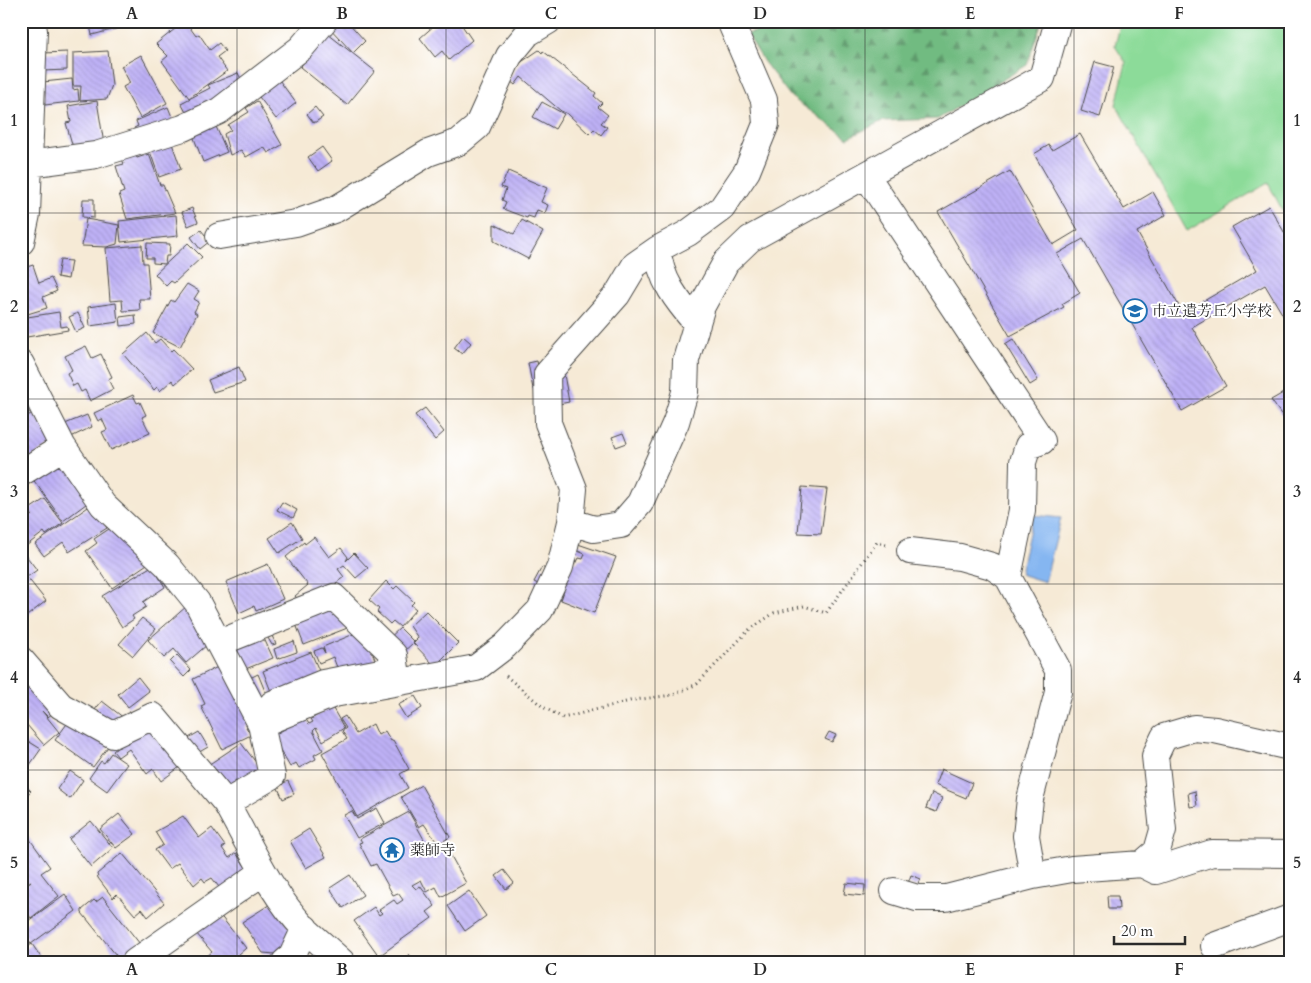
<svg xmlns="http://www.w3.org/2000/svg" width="1311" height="983" viewBox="0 0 1311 983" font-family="Cardo,'Noto Serif JP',serif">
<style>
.forest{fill:url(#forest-firs);stroke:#4e7356}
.pitch{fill:#8cdb99;stroke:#5c8362}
.water{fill:#85b6f1;stroke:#58708e}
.building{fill:url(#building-back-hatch)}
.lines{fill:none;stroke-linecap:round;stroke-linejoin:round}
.minor-casing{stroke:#494845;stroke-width:28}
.path{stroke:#494845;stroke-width:3;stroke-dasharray:1 4;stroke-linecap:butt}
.minor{stroke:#fff;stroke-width:26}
.grid{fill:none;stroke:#2b2b2b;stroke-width:1;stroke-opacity:0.55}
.labels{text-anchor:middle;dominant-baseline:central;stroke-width:4;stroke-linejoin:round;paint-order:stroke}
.poi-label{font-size:15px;fill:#2b2b2b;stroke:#fff;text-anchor:start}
.neatline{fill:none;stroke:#2b2b2b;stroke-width:2}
.grid-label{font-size:16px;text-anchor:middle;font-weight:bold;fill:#2b2b2b}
</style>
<defs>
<pattern id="forest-firs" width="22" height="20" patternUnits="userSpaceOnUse" patternTransform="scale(1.25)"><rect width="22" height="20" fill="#71bb81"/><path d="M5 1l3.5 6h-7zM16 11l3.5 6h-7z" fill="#5d986a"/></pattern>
<pattern id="building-back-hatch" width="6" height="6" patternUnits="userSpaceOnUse" patternTransform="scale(1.25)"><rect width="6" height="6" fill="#beb1f6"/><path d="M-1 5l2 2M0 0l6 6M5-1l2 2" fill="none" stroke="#a398d3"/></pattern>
</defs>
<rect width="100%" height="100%" fill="#fff"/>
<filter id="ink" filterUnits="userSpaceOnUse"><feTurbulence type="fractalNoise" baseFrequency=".02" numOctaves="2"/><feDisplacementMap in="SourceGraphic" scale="10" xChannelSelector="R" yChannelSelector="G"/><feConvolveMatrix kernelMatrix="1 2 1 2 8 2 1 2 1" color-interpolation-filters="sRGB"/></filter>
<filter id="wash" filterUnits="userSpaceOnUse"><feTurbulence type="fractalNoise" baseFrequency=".0096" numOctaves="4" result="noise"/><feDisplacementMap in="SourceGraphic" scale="20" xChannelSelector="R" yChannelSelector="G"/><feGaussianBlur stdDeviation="1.12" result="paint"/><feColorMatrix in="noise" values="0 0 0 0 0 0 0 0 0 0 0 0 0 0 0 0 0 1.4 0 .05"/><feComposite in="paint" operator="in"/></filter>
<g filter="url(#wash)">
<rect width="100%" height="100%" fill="#f6ead6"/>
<path class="forest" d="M 801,21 L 1042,21 L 1027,65 L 938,119 L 882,121 L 848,138 L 791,97 L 764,62 L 747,34 Z"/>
<path class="pitch" d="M 1121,21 L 1290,21 L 1290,220 L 1288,221 L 1268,183 L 1187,231 L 1116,105 L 1126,63 L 1115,46 Z"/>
<path class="water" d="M 1033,515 L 1061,518 L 1045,582 L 1020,574 Z"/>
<g id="blocks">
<path class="building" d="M 89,21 L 122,21 L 123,27 L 92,35 Z
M 185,21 L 196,36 L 199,34 L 210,50 L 219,43 L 225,51 L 217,57 L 227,71 L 189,98 L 162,61 L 168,56 L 156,44 Z
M 331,21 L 347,21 L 365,41 L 353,53 L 327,25 Z
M 434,21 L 459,21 L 472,40 L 449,60 L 442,51 L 435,57 L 420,38 L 436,24 Z
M 328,34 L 375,71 L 347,105 L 300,67 Z
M 539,50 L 542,53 L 543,51 L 596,93 L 594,96 L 602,103 L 598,107 L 608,115 L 601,123 L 607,127 L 601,135 L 594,129 L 589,134 L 568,114 L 561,111 L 521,77 L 515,85 L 509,80 L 520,63 Z
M 108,51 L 112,85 L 107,99 L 80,101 L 81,86 L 73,86 L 73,53 Z
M 67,52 L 67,70 L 43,71 L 43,53 Z
M 141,55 L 167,103 L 140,118 L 123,87 L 130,83 L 121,66 Z
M 1095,62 L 1114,67 L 1100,117 L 1081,111 Z
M 238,73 L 246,89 L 189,118 L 181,103 L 210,88 L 208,85 Z
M 277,77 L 296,103 L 276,119 L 256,93 Z
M 72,79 L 73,90 L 78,89 L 79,101 L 45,105 L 43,82 Z
M 97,101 L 104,144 L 74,151 L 66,123 L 71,122 L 68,106 Z
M 257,101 L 282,145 L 268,153 L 264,147 L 246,157 L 241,150 L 230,155 L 224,134 L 231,130 L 228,125 L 249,112 L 246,108 Z
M 542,102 L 564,114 L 555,129 L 533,117 Z
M 168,107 L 175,124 L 139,140 L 134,128 L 138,126 L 136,121 Z
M 315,107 L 323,117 L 314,123 L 307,114 Z
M 214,122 L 227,152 L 203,162 L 191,130 Z
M 1080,134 L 1124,209 L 1153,192 L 1166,215 L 1137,232 L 1183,313 L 1257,270 L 1232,227 L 1269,206 L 1290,242 L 1290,327 L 1265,285 L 1192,327 L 1226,386 L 1182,411 L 1083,239 L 1057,254 L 1080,293 L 1062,304 L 1064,307 L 1010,336 L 938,212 L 1010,171 L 1053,245 L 1078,230 L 1034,154 L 1049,145 L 1052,150 Z
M 170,138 L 181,169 L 159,177 L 148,146 Z
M 322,147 L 332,161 L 318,171 L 308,157 Z
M 134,153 L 137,158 L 149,154 L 160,185 L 163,185 L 175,213 L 127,219 L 119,194 L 124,192 L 116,166 L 124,164 L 122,159 Z
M 508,171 L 547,188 L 541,202 L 548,205 L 545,213 L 537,210 L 534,218 L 528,216 L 527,218 L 503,209 L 506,202 L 502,200 L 506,189 L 501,187 Z
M 83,199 L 94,199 L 94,218 L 82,217 Z
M 192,208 L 198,222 L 188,226 L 182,212 Z
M 176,215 L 178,236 L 121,242 L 119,221 Z
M 86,219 L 119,225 L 117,244 L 107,247 L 82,246 Z
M 522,220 L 543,232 L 528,259 L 494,241 L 494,224 L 514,234 Z
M 201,230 L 210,241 L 200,249 L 191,237 Z
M 147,243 L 170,244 L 169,256 L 166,256 L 165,264 L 153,263 L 153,258 L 146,258 Z
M 188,243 L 202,257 L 174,283 L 171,281 L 166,286 L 155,274 Z
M 142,245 L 143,263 L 147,263 L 150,299 L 139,299 L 140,310 L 123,311 L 122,300 L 110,301 L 106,248 Z
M 60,260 L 71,261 L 68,279 L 57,277 Z
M 33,265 L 39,283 L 51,278 L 57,291 L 43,297 L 47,308 L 21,316 L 21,269 Z
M 187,284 L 199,291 L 194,299 L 199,302 L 194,312 L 197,314 L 180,347 L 153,333 L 171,300 L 174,302 Z
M 116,303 L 118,322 L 90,326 L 88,307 Z
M 59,312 L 61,327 L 67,326 L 68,330 L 21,338 L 21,318 Z
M 78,313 L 85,328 L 76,332 L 69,317 Z
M 135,315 L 136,324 L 121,326 L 120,317 Z
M 147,333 L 155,343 L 160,339 L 171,351 L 173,349 L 192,369 L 175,384 L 172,380 L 160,391 L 157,387 L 154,390 L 123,354 Z
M 463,336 L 471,343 L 462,354 L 454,348 Z
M 1013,339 L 1038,380 L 1030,385 L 1005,344 Z
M 86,346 L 92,358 L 101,354 L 112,377 L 108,379 L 113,389 L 90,401 L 85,390 L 81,392 L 77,384 L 73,386 L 67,373 L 72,370 L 65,356 Z
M 537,361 L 542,387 L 533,389 L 528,363 Z
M 239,367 L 245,382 L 213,392 L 208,380 Z
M 563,369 L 569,402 L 554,405 L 548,372 Z
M 1290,389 L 1290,418 L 1283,417 L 1271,400 Z
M 21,393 L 37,407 L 21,418 Z
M 133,395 L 137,403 L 140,402 L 146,415 L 142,417 L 150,433 L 111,450 L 102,432 L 107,430 L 102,419 L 98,421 L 94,413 Z
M 425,408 L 444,432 L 435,440 L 415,415 Z
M 34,412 L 54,443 L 21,464 L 21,420 Z
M 87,415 L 92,427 L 71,437 L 65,424 Z
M 623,433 L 627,443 L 616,447 L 612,437 Z
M 64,457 L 94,498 L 63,521 L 32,478 Z
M 802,487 L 827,489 L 821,534 L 798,533 Z
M 45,499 L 63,523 L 46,535 L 44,532 L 26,546 L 21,539 L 21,523 L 32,515 L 28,510 Z
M 282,502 L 297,510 L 293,518 L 277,510 Z
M 91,505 L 107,528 L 69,552 L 63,542 L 44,556 L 35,544 Z
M 292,522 L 302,538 L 279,553 L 269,538 Z
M 118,523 L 153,560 L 112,588 L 86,551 L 97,543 L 94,539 Z
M 314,537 L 329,557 L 341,548 L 348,557 L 346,561 L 354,553 L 368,568 L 356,578 L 344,565 L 338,569 L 344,577 L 317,597 L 302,605 L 295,596 L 308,585 L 286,557 L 304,542 L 305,544 Z
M 575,543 L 616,557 L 594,613 L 561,600 L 564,591 L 561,590 L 574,561 L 577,562 L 579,558 L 583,559 L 585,554 L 573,549 Z
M 24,553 L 37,570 L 27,577 L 46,601 L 23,619 L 21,555 Z
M 268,564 L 283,599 L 256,611 L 254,606 L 239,613 L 226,582 Z
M 152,566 L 165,587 L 143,602 L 146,607 L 132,616 L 134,619 L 122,627 L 102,596 Z
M 542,567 L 551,573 L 544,587 L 534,582 Z
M 386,581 L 394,589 L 397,586 L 414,602 L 411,605 L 416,609 L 400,627 L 393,621 L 390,624 L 377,612 L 379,609 L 369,600 Z
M 333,604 L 350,627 L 304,645 L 294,619 Z
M 187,606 L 215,638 L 186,663 L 174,649 L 164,658 L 148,640 Z
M 426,611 L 458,643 L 435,666 L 413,643 L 401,654 L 387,640 L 400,628 L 414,642 L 418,638 L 410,626 Z
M 142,618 L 156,629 L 133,656 L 119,644 Z
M 361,631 L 369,644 L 376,662 L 340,675 L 333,657 L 319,663 L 314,651 L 322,648 L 325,653 L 323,647 Z
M 261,632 L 273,658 L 243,670 L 232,645 Z
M 272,636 L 276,644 L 272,645 L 268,638 Z
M 294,641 L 297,652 L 277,659 L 274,649 Z
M 311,652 L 322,678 L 274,699 L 263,671 Z
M 177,655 L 191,670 L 184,677 L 170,662 Z
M 224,664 L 253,724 L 246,727 L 251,735 L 222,749 L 201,706 L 205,704 L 193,679 Z
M 21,671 L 64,704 L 48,717 L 42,711 L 59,732 L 44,745 L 21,718 L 21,713 L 27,708 L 21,707 Z
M 258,674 L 267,696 L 259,699 L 250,678 Z
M 138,677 L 149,691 L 128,707 L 118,694 Z
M 415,696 L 422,708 L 406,718 L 398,705 Z
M 102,701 L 124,718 L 112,733 L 90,716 Z
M 332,707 L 344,728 L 323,741 L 316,728 L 313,731 L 323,750 L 314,755 L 316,759 L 299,768 L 296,763 L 290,767 L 272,736 L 305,718 L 309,724 L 313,722 L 311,719 Z
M 75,713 L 113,740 L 93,767 L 55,740 Z
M 345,716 L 356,734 L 373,724 L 378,735 L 385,731 L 391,741 L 393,740 L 409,769 L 400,774 L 408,788 L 357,817 L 322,753 L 347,739 L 342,731 L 346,728 L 340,719 Z
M 157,718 L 188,761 L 161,781 L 153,769 L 147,774 L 129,749 L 118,757 L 113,751 Z
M 199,732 L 208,747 L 196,754 L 187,739 Z
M 829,732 L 836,735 L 832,742 L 825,739 Z
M 28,741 L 41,749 L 27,769 L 21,766 L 21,751 Z
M 241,743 L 261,769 L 239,784 L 236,781 L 229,786 L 232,791 L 208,765 Z
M 111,753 L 127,764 L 107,791 L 89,778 L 101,761 L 104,763 Z
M 941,769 L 972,783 L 966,798 L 935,785 Z
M 70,771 L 83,780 L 70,799 L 57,789 Z
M 21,781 L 31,791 L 21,800 Z
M 288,781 L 294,794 L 283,799 L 277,786 Z
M 421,785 L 450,837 L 438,844 L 424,824 L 419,827 L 401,797 Z
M 1195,791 L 1197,806 L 1190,807 L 1188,793 Z
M 932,793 L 942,798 L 936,812 L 926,808 Z
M 377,808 L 385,823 L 357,838 L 344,815 L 352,811 L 357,819 Z
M 409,812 L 432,854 L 446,847 L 466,883 L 441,897 L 436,887 L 427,892 L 421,880 L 412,885 L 416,889 L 420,886 L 435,906 L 427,912 L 432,918 L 379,956 L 354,921 L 374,907 L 379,915 L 382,913 L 379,910 L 394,900 L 397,904 L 403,900 L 398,893 L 393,895 L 376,864 L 371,866 L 359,843 L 362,842 L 360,839 Z
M 119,814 L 135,834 L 116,848 L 100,829 Z
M 183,816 L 199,838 L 212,828 L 225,846 L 222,848 L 229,858 L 236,853 L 249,872 L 222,891 L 212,878 L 205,882 L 202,878 L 194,885 L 178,863 L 169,869 L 155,850 L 163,845 L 155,832 Z
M 91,821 L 113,848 L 91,867 L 69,839 Z
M 309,829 L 326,857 L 306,868 L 290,841 Z
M 26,834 L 50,867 L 41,873 L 59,896 L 31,918 L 21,905 L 21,889 L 31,881 L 21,887 L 21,838 Z
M 122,853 L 164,903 L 148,917 L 142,909 L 135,915 L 117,894 L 113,898 L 98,878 L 97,874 Z
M 504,870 L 514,883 L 506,889 L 496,876 Z
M 350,875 L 363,895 L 343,908 L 330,888 Z
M 911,875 L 921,879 L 917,887 L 908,883 Z
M 846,883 L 865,885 L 864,896 L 844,894 Z
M 469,891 L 486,916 L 465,931 L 448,906 Z
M 65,894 L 76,911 L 31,944 L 21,931 L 21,926 Z
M 1107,896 L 1118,896 L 1119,909 L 1108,909 Z
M 103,897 L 140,944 L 120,960 L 82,913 L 82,910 L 94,900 L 96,902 Z
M 272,903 L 297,939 L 287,955 L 263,953 L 242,922 Z
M 219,914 L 246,948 L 230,962 L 210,962 L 206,957 L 212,952 L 196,933 Z
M 32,944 L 42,959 L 38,962 L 21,962 L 21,951 Z
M 169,952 L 177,962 L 157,962 Z
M 409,954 L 415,962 L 400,962 Z"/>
</g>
</g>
<g filter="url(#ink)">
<use href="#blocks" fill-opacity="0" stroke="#494845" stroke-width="1"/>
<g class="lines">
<g class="minor-casing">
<path id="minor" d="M 29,164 L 96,155 L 183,128 L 219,111 L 301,48 L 324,21
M 866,175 L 1042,441 L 1028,446 L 1023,462 L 1022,510 L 1008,577
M 219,236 L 296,223 L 336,209 L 428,153 L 459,142 L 477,127 L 509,56 L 528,33 L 548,21
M 21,242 L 27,214 L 34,31 L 32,21
M 697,324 C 678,302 659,279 658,249 L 688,233 L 722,208 L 747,171 L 766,124 L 764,100 L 730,21
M 21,364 L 63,447 L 103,505 L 167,565 L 197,602 L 261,724 L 272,776 L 226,803 C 250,845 270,893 305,929 C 317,940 330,951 342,962
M 21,473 L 63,447
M 571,522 L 594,529 L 621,525 L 640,503 L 676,422 L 685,392 L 686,360 L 702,306 L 726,262 L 750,239 L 1042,78 L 1058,21
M 910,551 L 960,557 L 992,566 L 1008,577 L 1058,670 L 1058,692 L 1030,799 L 1026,836 L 1033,876
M 219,643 L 334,597 L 394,655 L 396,669 L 323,683 L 272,704 L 261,724 L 334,694 L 476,668 L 505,646 L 540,610 L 560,567 L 571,522 L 574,489 L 548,423 L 547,374 L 617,295 L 635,265 L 658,249
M 21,660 L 61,706 L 113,735 L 153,716 L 226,803
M 1142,864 L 1156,871 L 1212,853 L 1290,854
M 894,891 L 917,898 L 946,898 L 1033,876 L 1072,869 L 1142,864 L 1157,851 L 1163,830 L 1155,756 L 1164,737 L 1194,728 L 1215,730 L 1290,747
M 1214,946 L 1290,918
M 135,962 L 263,872
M 285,962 L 292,956 L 305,928"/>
</g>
<path class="path" d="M 506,676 L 543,707 L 563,718 L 634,700 L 673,695 L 697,684 L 749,630 L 774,613 L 804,606 L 826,613 L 877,542 L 886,545"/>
<use href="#minor" class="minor"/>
</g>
</g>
<path class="grid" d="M 237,21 L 237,962M 446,21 L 446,962M 655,21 L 655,962M 865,21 L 865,962M 1074,21 L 1074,962M 21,213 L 1290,213M 21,399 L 1290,399M 21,584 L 1290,584M 21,770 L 1290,770"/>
<defs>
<g id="school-ring" transform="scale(1.25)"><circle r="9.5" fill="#fff" stroke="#1f6fb2" stroke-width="1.5"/><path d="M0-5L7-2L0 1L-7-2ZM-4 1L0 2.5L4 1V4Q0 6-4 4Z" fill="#1f6fb2"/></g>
<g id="temple-ring" transform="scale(1.25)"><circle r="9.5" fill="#fff" stroke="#1f6fb2" stroke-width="1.5"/><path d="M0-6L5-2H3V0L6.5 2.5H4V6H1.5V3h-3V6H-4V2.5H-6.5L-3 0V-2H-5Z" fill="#1f6fb2"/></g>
</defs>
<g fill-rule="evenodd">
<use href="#school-ring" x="1135" y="311"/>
<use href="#temple-ring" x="392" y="850"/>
</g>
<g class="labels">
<g class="poi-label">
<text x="1152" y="311">市立遺芳丘小学校</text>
<text x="410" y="850">薬師寺</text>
</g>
</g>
<rect width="1311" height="983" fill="none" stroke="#fff" stroke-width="55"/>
<path d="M1114 936v8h71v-8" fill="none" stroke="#2b2b2b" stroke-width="2.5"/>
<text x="1121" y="936" font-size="15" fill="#2b2b2b" stroke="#ffffff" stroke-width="4" paint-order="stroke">20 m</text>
<rect x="28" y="28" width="1256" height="928" class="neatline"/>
<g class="grid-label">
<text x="132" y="19">A</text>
<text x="342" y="19">B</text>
<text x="551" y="19">C</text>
<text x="760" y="19">D</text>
<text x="970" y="19">E</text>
<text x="1179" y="19">F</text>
<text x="14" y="126">1</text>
<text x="1297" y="126">1</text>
<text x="14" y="312">2</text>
<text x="1297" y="312">2</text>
<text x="14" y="497">3</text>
<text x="1297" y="497">3</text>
<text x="14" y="683">4</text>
<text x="1297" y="683">4</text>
<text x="14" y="868">5</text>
<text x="1297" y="868">5</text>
<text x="132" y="975">A</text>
<text x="342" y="975">B</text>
<text x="551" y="975">C</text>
<text x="760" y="975">D</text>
<text x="970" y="975">E</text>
<text x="1179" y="975">F</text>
</g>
</svg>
